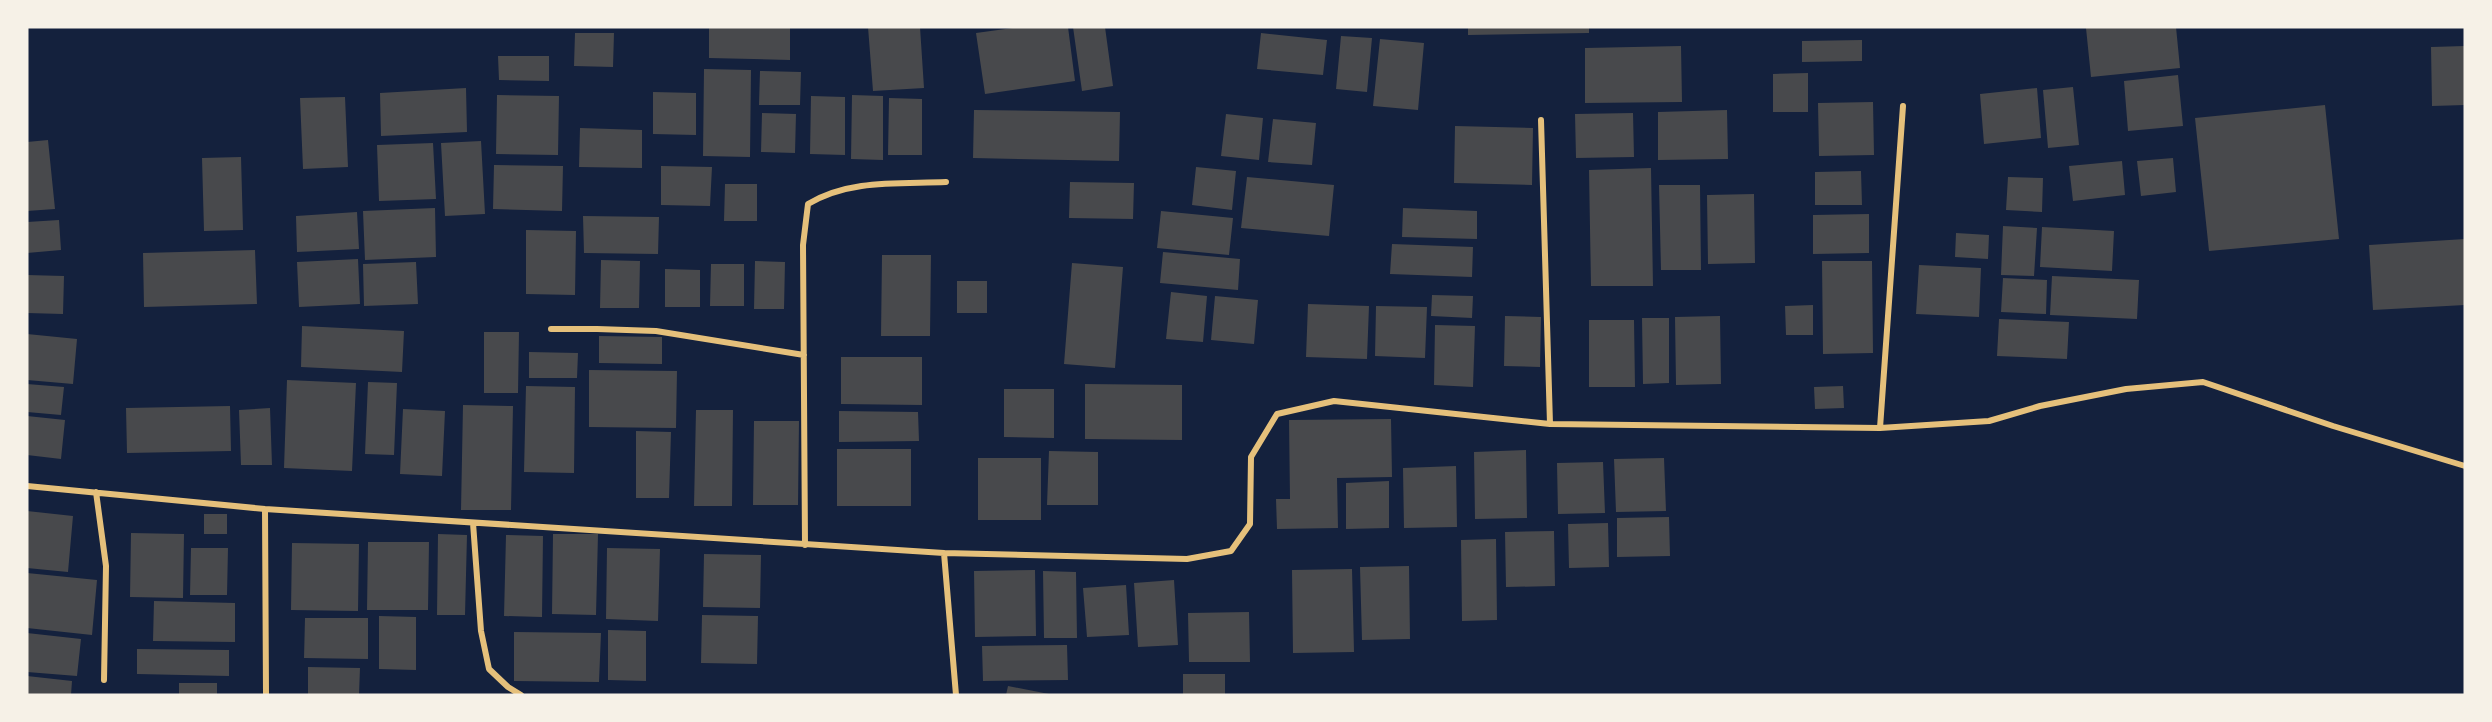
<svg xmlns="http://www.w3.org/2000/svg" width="2492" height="722" viewBox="0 0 2492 722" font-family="'Alegreya Sans',sans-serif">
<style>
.building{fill:#48494c}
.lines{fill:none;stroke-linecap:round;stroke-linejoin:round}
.minor{stroke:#e5c07b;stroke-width:6}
</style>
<rect width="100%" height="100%" fill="#14213d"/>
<path class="building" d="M 709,27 L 790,27 L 790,60 L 709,58 Z
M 868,27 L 920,27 L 924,88 L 873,91 Z
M 1019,27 L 1068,27 L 1075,81 L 985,94 L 976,33 Z
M 1073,27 L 1105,27 L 1113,86 L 1082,91 Z
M 1468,27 L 1589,27 L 1589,33 L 1468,35 Z
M 2176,27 L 2180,68 L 2091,77 L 2086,28 Z
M 575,33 L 614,33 L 613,67 L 574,66 Z
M 1261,33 L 1327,40 L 1323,75 L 1257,69 Z
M 1341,36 L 1372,38 L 1367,92 L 1336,89 Z
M 1380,39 L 1424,43 L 1418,110 L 1373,106 Z
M 1862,40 L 1862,61 L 1802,62 L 1802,41 Z
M 1681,46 L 1682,102 L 1585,103 L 1585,48 Z
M 2465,46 L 2465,105 L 2432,106 L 2431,47 Z
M 498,56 L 549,56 L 549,81 L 499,80 Z
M 704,69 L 751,70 L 750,157 L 703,156 Z
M 760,71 L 801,72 L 800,105 L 759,105 Z
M 1808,73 L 1808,112 L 1773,112 L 1773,74 Z
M 2178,75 L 2183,126 L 2128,131 L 2124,81 Z
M 2073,87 L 2079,145 L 2048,148 L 2043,90 Z
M 466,88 L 467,132 L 381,136 L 380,93 Z
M 2037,88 L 2041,138 L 1984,144 L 1980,94 Z
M 653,92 L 696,93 L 696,135 L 653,134 Z
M 497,95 L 559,96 L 558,155 L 496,154 Z
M 852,95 L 883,96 L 883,160 L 851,159 Z
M 811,96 L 845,97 L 845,155 L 810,154 Z
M 345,97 L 348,167 L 303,169 L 300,98 Z
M 889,98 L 922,99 L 922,155 L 888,155 Z
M 1873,102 L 1874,155 L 1819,156 L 1818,103 Z
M 2325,105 L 2339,239 L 2209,251 L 2195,118 Z
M 974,110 L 1120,112 L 1119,161 L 973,158 Z
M 1727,110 L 1728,159 L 1658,160 L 1658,112 Z
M 762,113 L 796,114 L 795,153 L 761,152 Z
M 1633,113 L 1634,157 L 1576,158 L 1575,114 Z
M 1226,114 L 1263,118 L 1259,160 L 1221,156 Z
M 1273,119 L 1316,123 L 1312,165 L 1268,162 Z
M 1455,126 L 1533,128 L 1532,185 L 1454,183 Z
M 580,128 L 642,130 L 642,168 L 579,167 Z
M 48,140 L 55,209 L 27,211 L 27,142 Z
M 481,141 L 485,214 L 445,216 L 441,143 Z
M 433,143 L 436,199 L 379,201 L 377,145 Z
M 241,157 L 243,230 L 204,231 L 202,158 Z
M 2173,158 L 2176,192 L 2141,196 L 2137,161 Z
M 2122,161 L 2125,195 L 2073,201 L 2069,166 Z
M 494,165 L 563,166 L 562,211 L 493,209 Z
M 661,166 L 712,167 L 710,206 L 661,205 Z
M 1196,167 L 1236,171 L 1232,210 L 1192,205 Z
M 1651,168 L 1653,286 L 1591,286 L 1589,170 Z
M 1861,171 L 1862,205 L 1815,205 L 1815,172 Z
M 1247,177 L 1334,185 L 1329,236 L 1241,228 Z
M 2008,177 L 2043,178 L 2042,212 L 2006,210 Z
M 1070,182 L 1134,183 L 1133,219 L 1069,218 Z
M 725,184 L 757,184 L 757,221 L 724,221 Z
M 1659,185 L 1700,185 L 1701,270 L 1661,270 Z
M 1754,194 L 1755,263 L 1708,264 L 1707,195 Z
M 435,208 L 436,257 L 365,260 L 363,211 Z
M 1403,208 L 1477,211 L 1477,239 L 1402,237 Z
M 1161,211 L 1233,218 L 1229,255 L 1157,248 Z
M 357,212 L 359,249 L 297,252 L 296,216 Z
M 1869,214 L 1869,253 L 1813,254 L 1813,215 Z
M 583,216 L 659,217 L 658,254 L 584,253 Z
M 59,220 L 61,250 L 27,253 L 27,222 Z
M 2003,226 L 2037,228 L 2034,276 L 2001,275 Z
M 2042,227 L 2114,231 L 2112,271 L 2040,267 Z
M 526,230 L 576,231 L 575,295 L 526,294 Z
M 1956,233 L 1989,235 L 1988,259 L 1955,257 Z
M 2465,239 L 2465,305 L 2373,310 L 2369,245 Z
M 1392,244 L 1473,247 L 1472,277 L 1390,274 Z
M 255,250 L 257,304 L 144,307 L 143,253 Z
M 1163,252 L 1240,259 L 1238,290 L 1160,283 Z
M 882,255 L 931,255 L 930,336 L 881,336 Z
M 358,259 L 360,304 L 299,307 L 297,262 Z
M 601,260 L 640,261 L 639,308 L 600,308 Z
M 755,261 L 785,262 L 784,309 L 754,309 Z
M 1822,261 L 1872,261 L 1873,353 L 1823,354 Z
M 416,262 L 418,304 L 364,306 L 363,264 Z
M 1072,263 L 1123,267 L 1115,368 L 1064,364 Z
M 711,264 L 744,264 L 744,306 L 710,306 Z
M 1919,265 L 1981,268 L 1979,317 L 1916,314 Z
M 665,269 L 700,270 L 700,307 L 665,307 Z
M 27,275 L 64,276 L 63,314 L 27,313 Z
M 2052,276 L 2139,280 L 2137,319 L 2050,315 Z
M 2003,278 L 2047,280 L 2046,314 L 2001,312 Z
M 957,281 L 987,281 L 987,313 L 957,313 Z
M 1171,292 L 1207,296 L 1203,342 L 1166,339 Z
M 1432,295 L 1473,296 L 1472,318 L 1431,316 Z
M 1215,296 L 1258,300 L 1254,344 L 1211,340 Z
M 1308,304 L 1369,306 L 1367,359 L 1306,357 Z
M 1813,305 L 1813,335 L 1786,335 L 1785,306 Z
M 1376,306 L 1427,307 L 1425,358 L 1375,356 Z
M 1505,316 L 1541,317 L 1540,367 L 1504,366 Z
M 1720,316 L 1721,384 L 1676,385 L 1675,317 Z
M 1642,318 L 1669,318 L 1669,383 L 1643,384 Z
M 1999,319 L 2069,322 L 2067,359 L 1997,356 Z
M 1589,320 L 1634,320 L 1635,387 L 1589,387 Z
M 1435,325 L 1475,326 L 1473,387 L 1434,385 Z
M 302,326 L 404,331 L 402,372 L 301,367 Z
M 484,332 L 519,332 L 518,393 L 484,393 Z
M 27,334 L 77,339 L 73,384 L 27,380 Z
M 599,336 L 662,337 L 662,364 L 599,363 Z
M 529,352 L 578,353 L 577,378 L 529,378 Z
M 841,357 L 922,357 L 922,405 L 841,404 Z
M 589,370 L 677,371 L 676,428 L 589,427 Z
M 287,380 L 356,383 L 352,471 L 284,468 Z
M 368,382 L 397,383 L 394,455 L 365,454 Z
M 27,384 L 64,387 L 61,415 L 27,412 Z
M 1085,384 L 1182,385 L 1182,440 L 1085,439 Z
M 526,386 L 575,387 L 574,473 L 524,472 Z
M 1843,386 L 1844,408 L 1815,409 L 1814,387 Z
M 1004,389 L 1054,389 L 1054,438 L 1004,437 Z
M 463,405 L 513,406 L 511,510 L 461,510 Z
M 230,406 L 231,451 L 127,453 L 126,408 Z
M 270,408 L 272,465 L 241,465 L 239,410 Z
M 403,409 L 445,411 L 442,476 L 400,474 Z
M 696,410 L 733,410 L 732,506 L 694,506 Z
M 839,411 L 918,412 L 919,441 L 839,442 Z
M 27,416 L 65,420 L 61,459 L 27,455 Z
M 1391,419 L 1392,477 L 1337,478 L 1338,528 L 1277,529 L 1276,499 L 1290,499 L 1289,420 Z
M 754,421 L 799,421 L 798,505 L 753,505 Z
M 636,431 L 671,432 L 669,498 L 636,498 Z
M 837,449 L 911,449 L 911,506 L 837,506 Z
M 1526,450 L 1527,518 L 1475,519 L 1474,452 Z
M 1049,451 L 1098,452 L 1098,505 L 1047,505 Z
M 978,458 L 1041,458 L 1041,520 L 978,520 Z
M 1664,458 L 1666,511 L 1616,512 L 1614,459 Z
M 1603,462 L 1605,513 L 1558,514 L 1557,463 Z
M 1456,466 L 1457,527 L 1404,528 L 1403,468 Z
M 1389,481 L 1389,528 L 1346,529 L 1346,483 Z
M 27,511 L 73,516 L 68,572 L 27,568 Z
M 204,514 L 227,514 L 227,534 L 204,534 Z
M 1669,517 L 1670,556 L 1617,557 L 1617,518 Z
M 1608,523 L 1609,567 L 1569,568 L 1568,524 Z
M 1554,531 L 1555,586 L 1506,587 L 1505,532 Z
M 131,533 L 184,534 L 183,598 L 130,597 Z
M 438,534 L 467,535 L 465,615 L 437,615 Z
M 553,534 L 598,534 L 596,615 L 552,614 Z
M 506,535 L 543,536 L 542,617 L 504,616 Z
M 1496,539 L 1497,620 L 1462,621 L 1461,540 Z
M 368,542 L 429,542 L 428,610 L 367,610 Z
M 292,543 L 359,544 L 358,611 L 291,610 Z
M 191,548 L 228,548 L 227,595 L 190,595 Z
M 607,548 L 660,549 L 658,621 L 606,619 Z
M 704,554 L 761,555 L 760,608 L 703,607 Z
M 1409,566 L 1410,639 L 1362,640 L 1360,567 Z
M 1352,569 L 1354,652 L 1293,653 L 1292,570 Z
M 1035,570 L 1036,636 L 975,637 L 974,571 Z
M 1043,571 L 1076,572 L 1077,638 L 1044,638 Z
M 27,573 L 97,580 L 92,635 L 27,628 Z
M 1174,580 L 1178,645 L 1138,647 L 1134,583 Z
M 1126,585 L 1129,635 L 1087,637 L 1083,588 Z
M 154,601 L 235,603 L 235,642 L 153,641 Z
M 1249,612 L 1250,662 L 1189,662 L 1188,613 Z
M 702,615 L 758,616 L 757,664 L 701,663 Z
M 379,616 L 416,617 L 416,670 L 379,669 Z
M 305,618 L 368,618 L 368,659 L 304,658 Z
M 608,630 L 646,631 L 646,681 L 608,680 Z
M 514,632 L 601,633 L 599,682 L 514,681 Z
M 27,633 L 81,639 L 77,676 L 27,672 Z
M 1067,645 L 1068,680 L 983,681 L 982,646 Z
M 137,649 L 229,650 L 229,676 L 137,674 Z
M 308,667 L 360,668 L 359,695 L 308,695 Z
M 1183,674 L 1225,674 L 1225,695 L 1183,695 Z
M 27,676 L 72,681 L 71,695 L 27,695 Z
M 179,683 L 217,683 L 217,695 L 179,695 Z
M 1008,686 L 1049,694 L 1048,695 L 1006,695 Z"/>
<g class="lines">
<path class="minor" d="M 1541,120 L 1550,424
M 551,329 L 597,329 L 656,331 L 804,355
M 1880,428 L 1903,106
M 27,486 L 265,509 L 944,553 L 1187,559 L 1231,551 L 1250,524 L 1251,457 L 1277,414 L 1334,401 L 1550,424 L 1880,428 L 1989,421 L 2040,406 L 2126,389 L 2203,382 L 2333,426 L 2465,466
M 96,492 L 106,566 L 104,680
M 265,509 L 266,695
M 473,523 L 481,631 L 489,669 L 508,687 L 521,695
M 805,545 L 803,245 L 808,204 C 849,179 899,184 946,182
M 944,553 L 956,695"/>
</g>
<rect width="2492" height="722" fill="none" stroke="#f6f1e7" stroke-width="57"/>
</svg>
